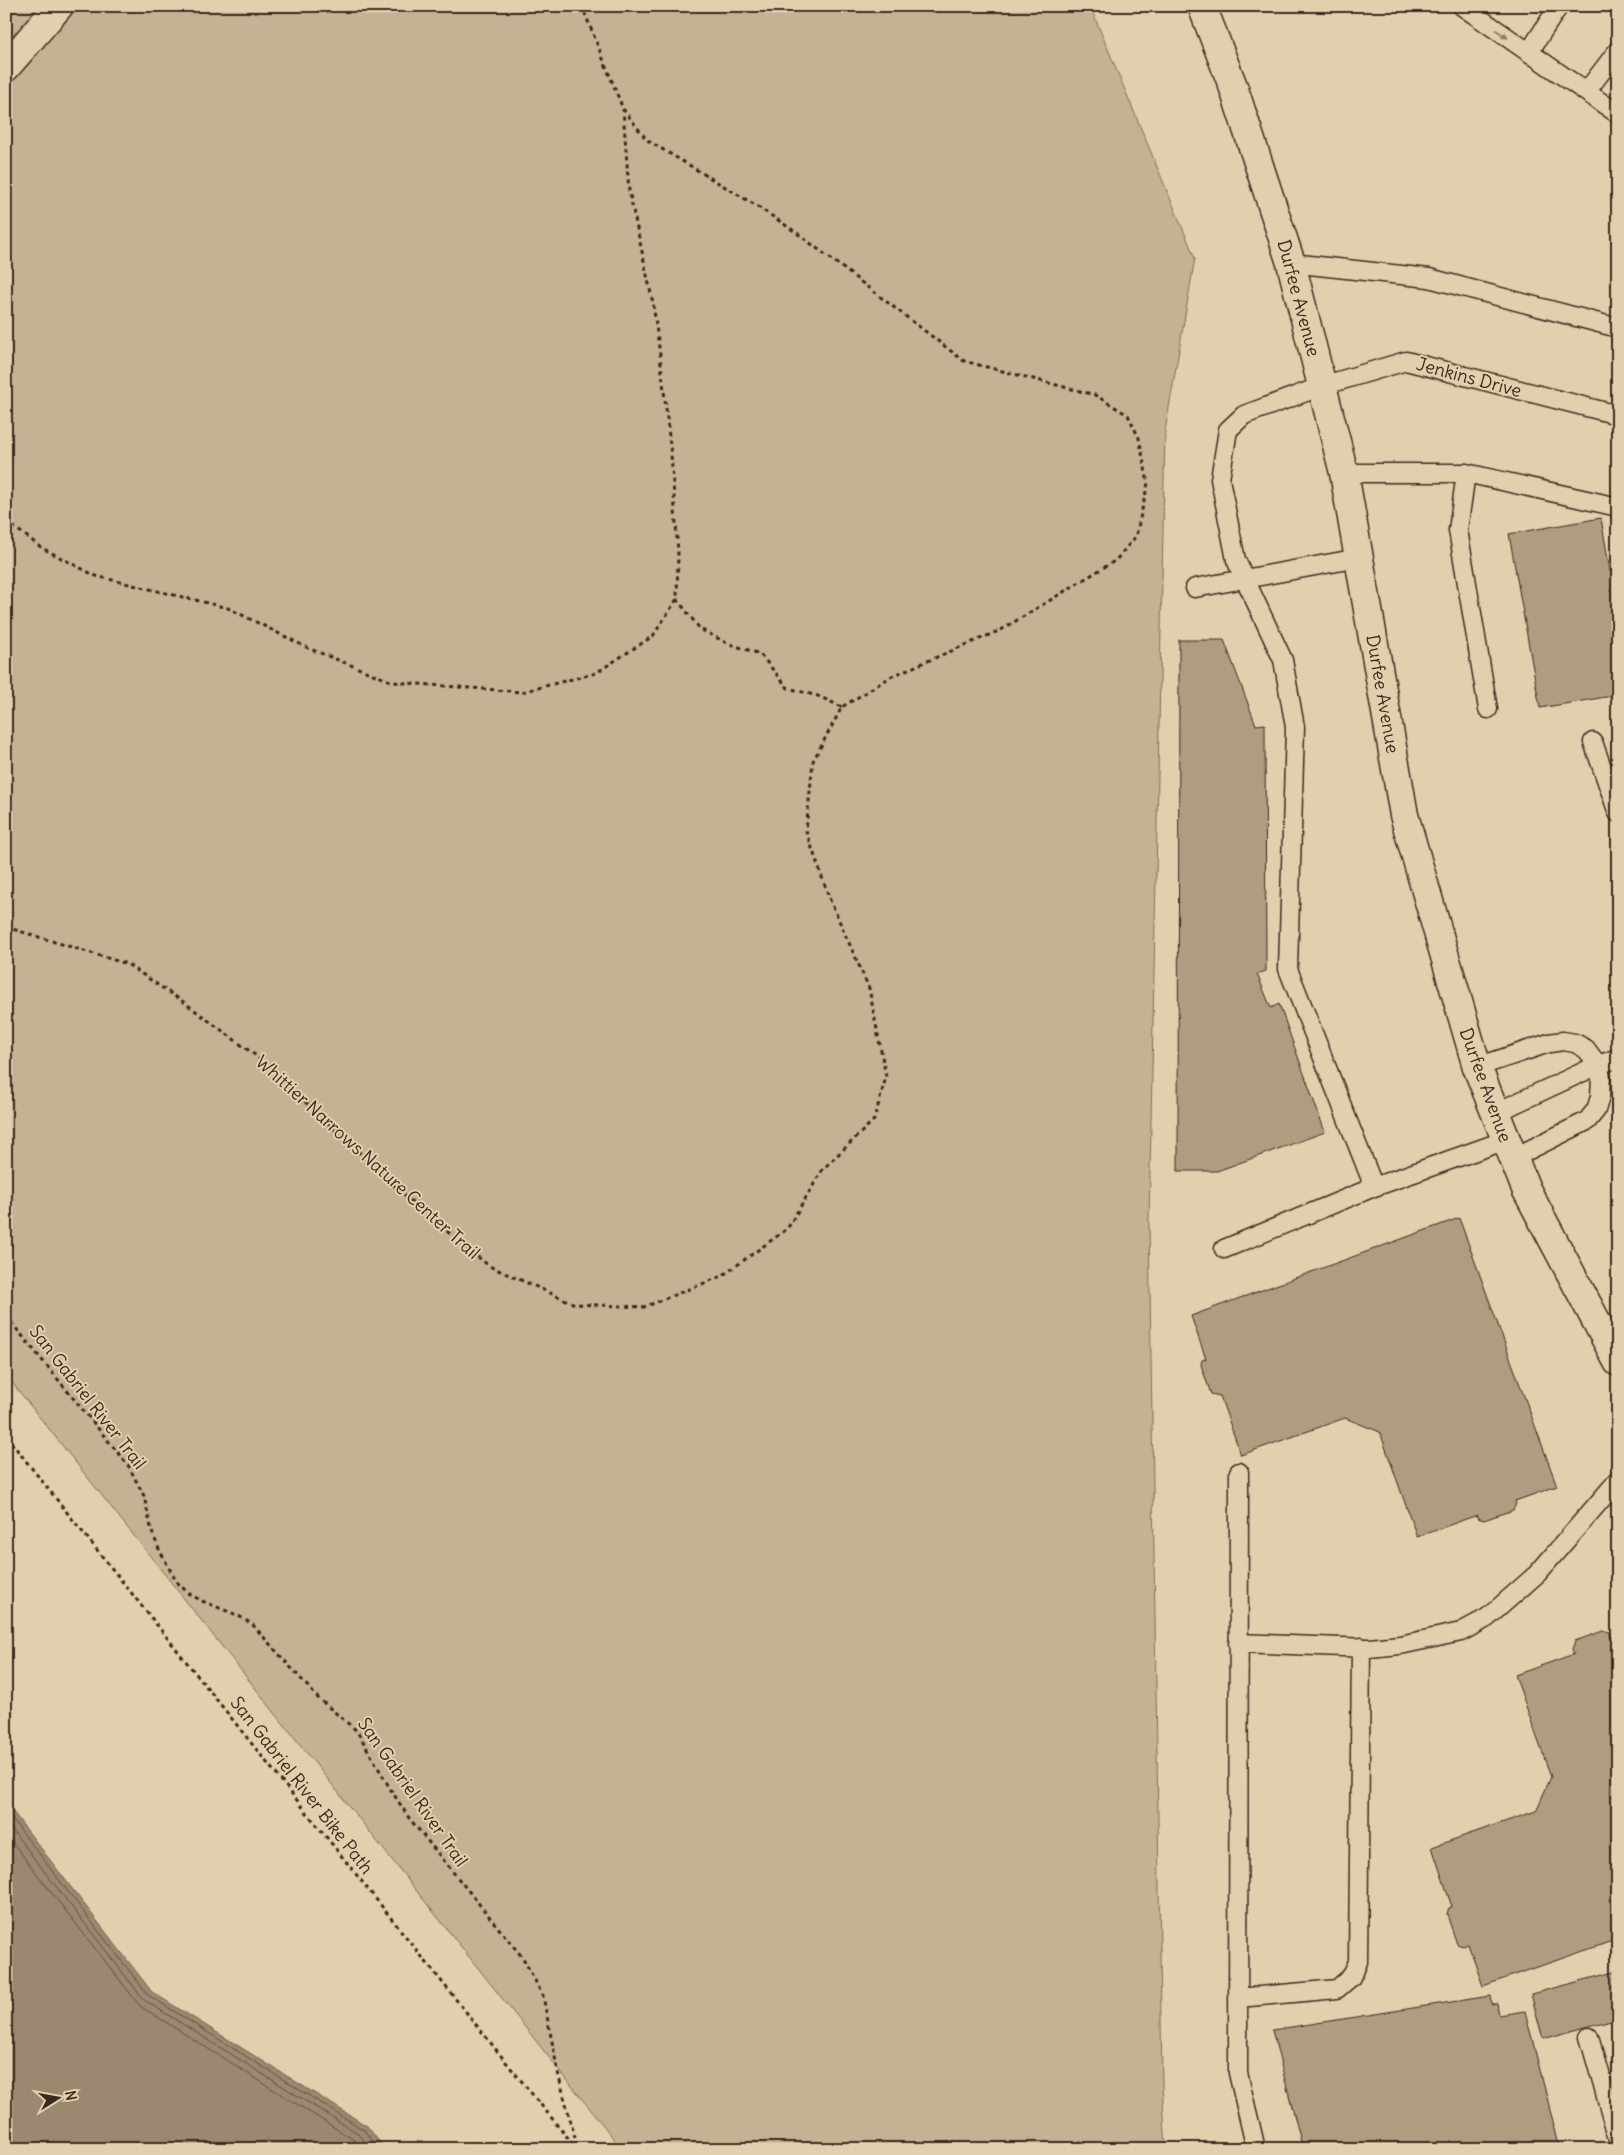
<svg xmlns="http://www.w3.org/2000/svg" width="1624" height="2155" viewBox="0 0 1624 2155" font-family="Delius,sans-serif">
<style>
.green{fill:#c5b194;stroke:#806e59}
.water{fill:#9a8870;stroke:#74624f}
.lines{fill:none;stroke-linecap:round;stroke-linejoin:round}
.shore{stroke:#61503f;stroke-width:1}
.building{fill:#af9c81;stroke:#3b2a1e}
.lane-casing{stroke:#3b2a1e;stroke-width:21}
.street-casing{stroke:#3b2a1e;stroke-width:31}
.secondary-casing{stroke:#3b2a1e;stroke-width:31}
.path{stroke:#3b2a1e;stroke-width:3;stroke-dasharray:4 4;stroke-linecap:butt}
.lane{stroke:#e3cfae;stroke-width:18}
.street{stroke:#e3cfae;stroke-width:28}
.secondary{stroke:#e3cfae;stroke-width:28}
.oneway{fill:#8f7c66}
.labels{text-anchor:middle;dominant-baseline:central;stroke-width:4;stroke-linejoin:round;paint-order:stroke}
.street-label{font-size:18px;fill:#3b2a1e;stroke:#e3cfae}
</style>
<rect width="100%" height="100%" fill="#e3cfae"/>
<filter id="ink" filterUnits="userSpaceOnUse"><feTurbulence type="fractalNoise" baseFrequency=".02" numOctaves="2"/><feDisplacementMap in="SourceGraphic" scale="10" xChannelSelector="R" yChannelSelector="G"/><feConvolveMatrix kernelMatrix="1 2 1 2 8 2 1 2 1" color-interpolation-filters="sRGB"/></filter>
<g filter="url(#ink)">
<path class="green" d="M 6,6 L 1090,6 L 1195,258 L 1165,431 L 1149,1221 L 1162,2084 L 1166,2149 L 622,2149 L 6,1375 Z"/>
<path class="water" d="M 6,1803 L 152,1992 L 367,2126 L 385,2149 L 6,2149 Z"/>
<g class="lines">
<path class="shore" d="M 6,1811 L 148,1995 L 364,2130 L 379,2149
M 6,1822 L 144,2000 L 359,2134 L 371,2149
M 6,1834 L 140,2006 L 354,2140 L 362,2149"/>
</g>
<path class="building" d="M 1601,518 L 1610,571 L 1618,569 L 1618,695 L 1540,708 L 1509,534 Z
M 1179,640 L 1224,640 L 1256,725 L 1265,724 L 1266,971 L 1257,974 L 1271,1008 L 1279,1004 L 1325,1132 L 1217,1171 L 1178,1171 Z
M 1459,1218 L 1557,1486 L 1515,1501 L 1516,1504 L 1513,1510 L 1484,1520 L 1477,1518 L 1477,1515 L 1417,1537 L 1380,1432 L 1345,1418 L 1241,1455 L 1220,1396 L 1211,1394 L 1201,1365 L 1202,1360 L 1206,1359 L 1191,1316 Z
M 1603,1631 L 1610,1633 L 1611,1638 L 1618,1636 L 1618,1939 L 1483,1986 L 1468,1944 L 1463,1946 L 1457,1944 L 1447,1915 L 1449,1908 L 1452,1907 L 1432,1847 L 1536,1811 L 1551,1777 L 1515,1675 L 1574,1654 L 1572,1649 L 1575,1641 Z
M 1618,1971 L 1618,2018 L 1543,2039 L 1531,1994 Z
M 1490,1996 L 1491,2004 L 1497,2003 L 1499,2015 L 1525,2011 L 1560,2149 L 1303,2149 L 1272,2030 Z"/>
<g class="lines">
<g class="lane-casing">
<path id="lane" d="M 1462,6 L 1618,114
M 1529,52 L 1559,6
M 1586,92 L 1618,50
M 1291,263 L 1429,278 L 1618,328
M 1344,473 L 1466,473 L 1618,507
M 1466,473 L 1458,530 L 1488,709
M 1195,588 L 1359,558
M 1593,742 L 1618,813
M 1477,1067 L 1549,1043 L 1563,1041 L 1575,1043 L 1586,1049 L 1598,1065 L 1601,1077 L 1600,1097 L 1596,1110 L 1587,1121 L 1513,1158
M 1495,1113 L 1598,1065 L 1618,1058
M 1374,1187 L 1506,1140
M 1224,1249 L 1374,1187 L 1288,969 L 1295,727 L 1283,660 L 1236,560 L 1220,479 L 1228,430 L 1244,415 L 1322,386 L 1406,361 L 1618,415
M 1239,1472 L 1238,2073 L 1256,2149
M 1238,1643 L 1369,1648 L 1400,1645 L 1461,1632 L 1487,1618 L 1538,1573 L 1618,1480
M 1238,1998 L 1337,1989 L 1351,1977 L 1358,1962 L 1361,1647
M 1589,2037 L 1618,2139"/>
</g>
<g class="street-casing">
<path id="street" d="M 6,67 L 59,6"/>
</g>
<g class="secondary-casing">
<path id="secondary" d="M 1202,6 L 1233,86 L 1291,263 L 1344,473 L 1404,815 L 1477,1067 L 1526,1189 L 1618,1362"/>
</g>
<path class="path" d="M 6,521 L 42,548 L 96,576 L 228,608 L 308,648 L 393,682 L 522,692 L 596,673 L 653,636 L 677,599 L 678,552 L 671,454 L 660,355 L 653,303 L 629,191 L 623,109
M 677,599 L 700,629 L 727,643 L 760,654 L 788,688 L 818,696 L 842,707
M 6,927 L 127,964 L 185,1003 L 255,1055 L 413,1203 L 489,1266 L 575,1304 L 644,1307 L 722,1276 L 787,1229 L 823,1169 L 874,1120 L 886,1077 L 869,988 L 830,900 L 806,831 L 813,761 L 842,707 L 892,676 L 1001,630 L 1116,560 L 1136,536 L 1148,483 L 1139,438 L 1128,415 L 1095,395 L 964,361 L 797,233 L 757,206 L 647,140 L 623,109 L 582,6
M 6,1316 L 128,1465 L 144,1496 L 152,1532 L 159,1549 L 176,1581 L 188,1593 L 202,1601 L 237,1615 L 252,1624 L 318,1698 L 357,1731 L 391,1790 L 409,1818 L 523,1958 L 543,1996 L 559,2077 L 578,2149
M 6,1436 L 510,2067 L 577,2149"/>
<use href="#lane" class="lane"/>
<use href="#street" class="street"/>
<use href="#secondary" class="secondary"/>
</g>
<defs><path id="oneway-solid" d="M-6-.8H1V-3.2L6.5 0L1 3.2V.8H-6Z" transform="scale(1.25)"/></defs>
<use class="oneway" href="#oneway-solid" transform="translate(1502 34) rotate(35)"/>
</g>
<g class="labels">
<g class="street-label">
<text transform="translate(1299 298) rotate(75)">Durfee Avenue</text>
<text transform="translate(1469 377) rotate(15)">Jenkins Drive</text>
<text transform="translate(1383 694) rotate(80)">Durfee Avenue</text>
<text transform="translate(1486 1085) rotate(70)">Durfee Avenue</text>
<text transform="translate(368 1157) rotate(42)">Whittier Narrows Nature Center Trail</text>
<text transform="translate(88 1397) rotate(52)">San Gabriel River Trail</text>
<text transform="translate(302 1785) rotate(52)">San Gabriel River Bike Path</text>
<text transform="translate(413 1792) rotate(55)">San Gabriel River Trail</text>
</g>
</g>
<rect width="1624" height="2155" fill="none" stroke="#e3cfae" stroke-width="25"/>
<rect x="12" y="12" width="1599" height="2130" fill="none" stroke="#3b2a1e" stroke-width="2" filter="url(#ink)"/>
<g transform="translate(58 2098) rotate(79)" stroke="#e3cfae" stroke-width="4" paint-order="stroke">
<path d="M0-4L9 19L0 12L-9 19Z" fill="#3b2a1e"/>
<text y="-8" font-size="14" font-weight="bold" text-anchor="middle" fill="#3b2a1e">N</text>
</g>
</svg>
